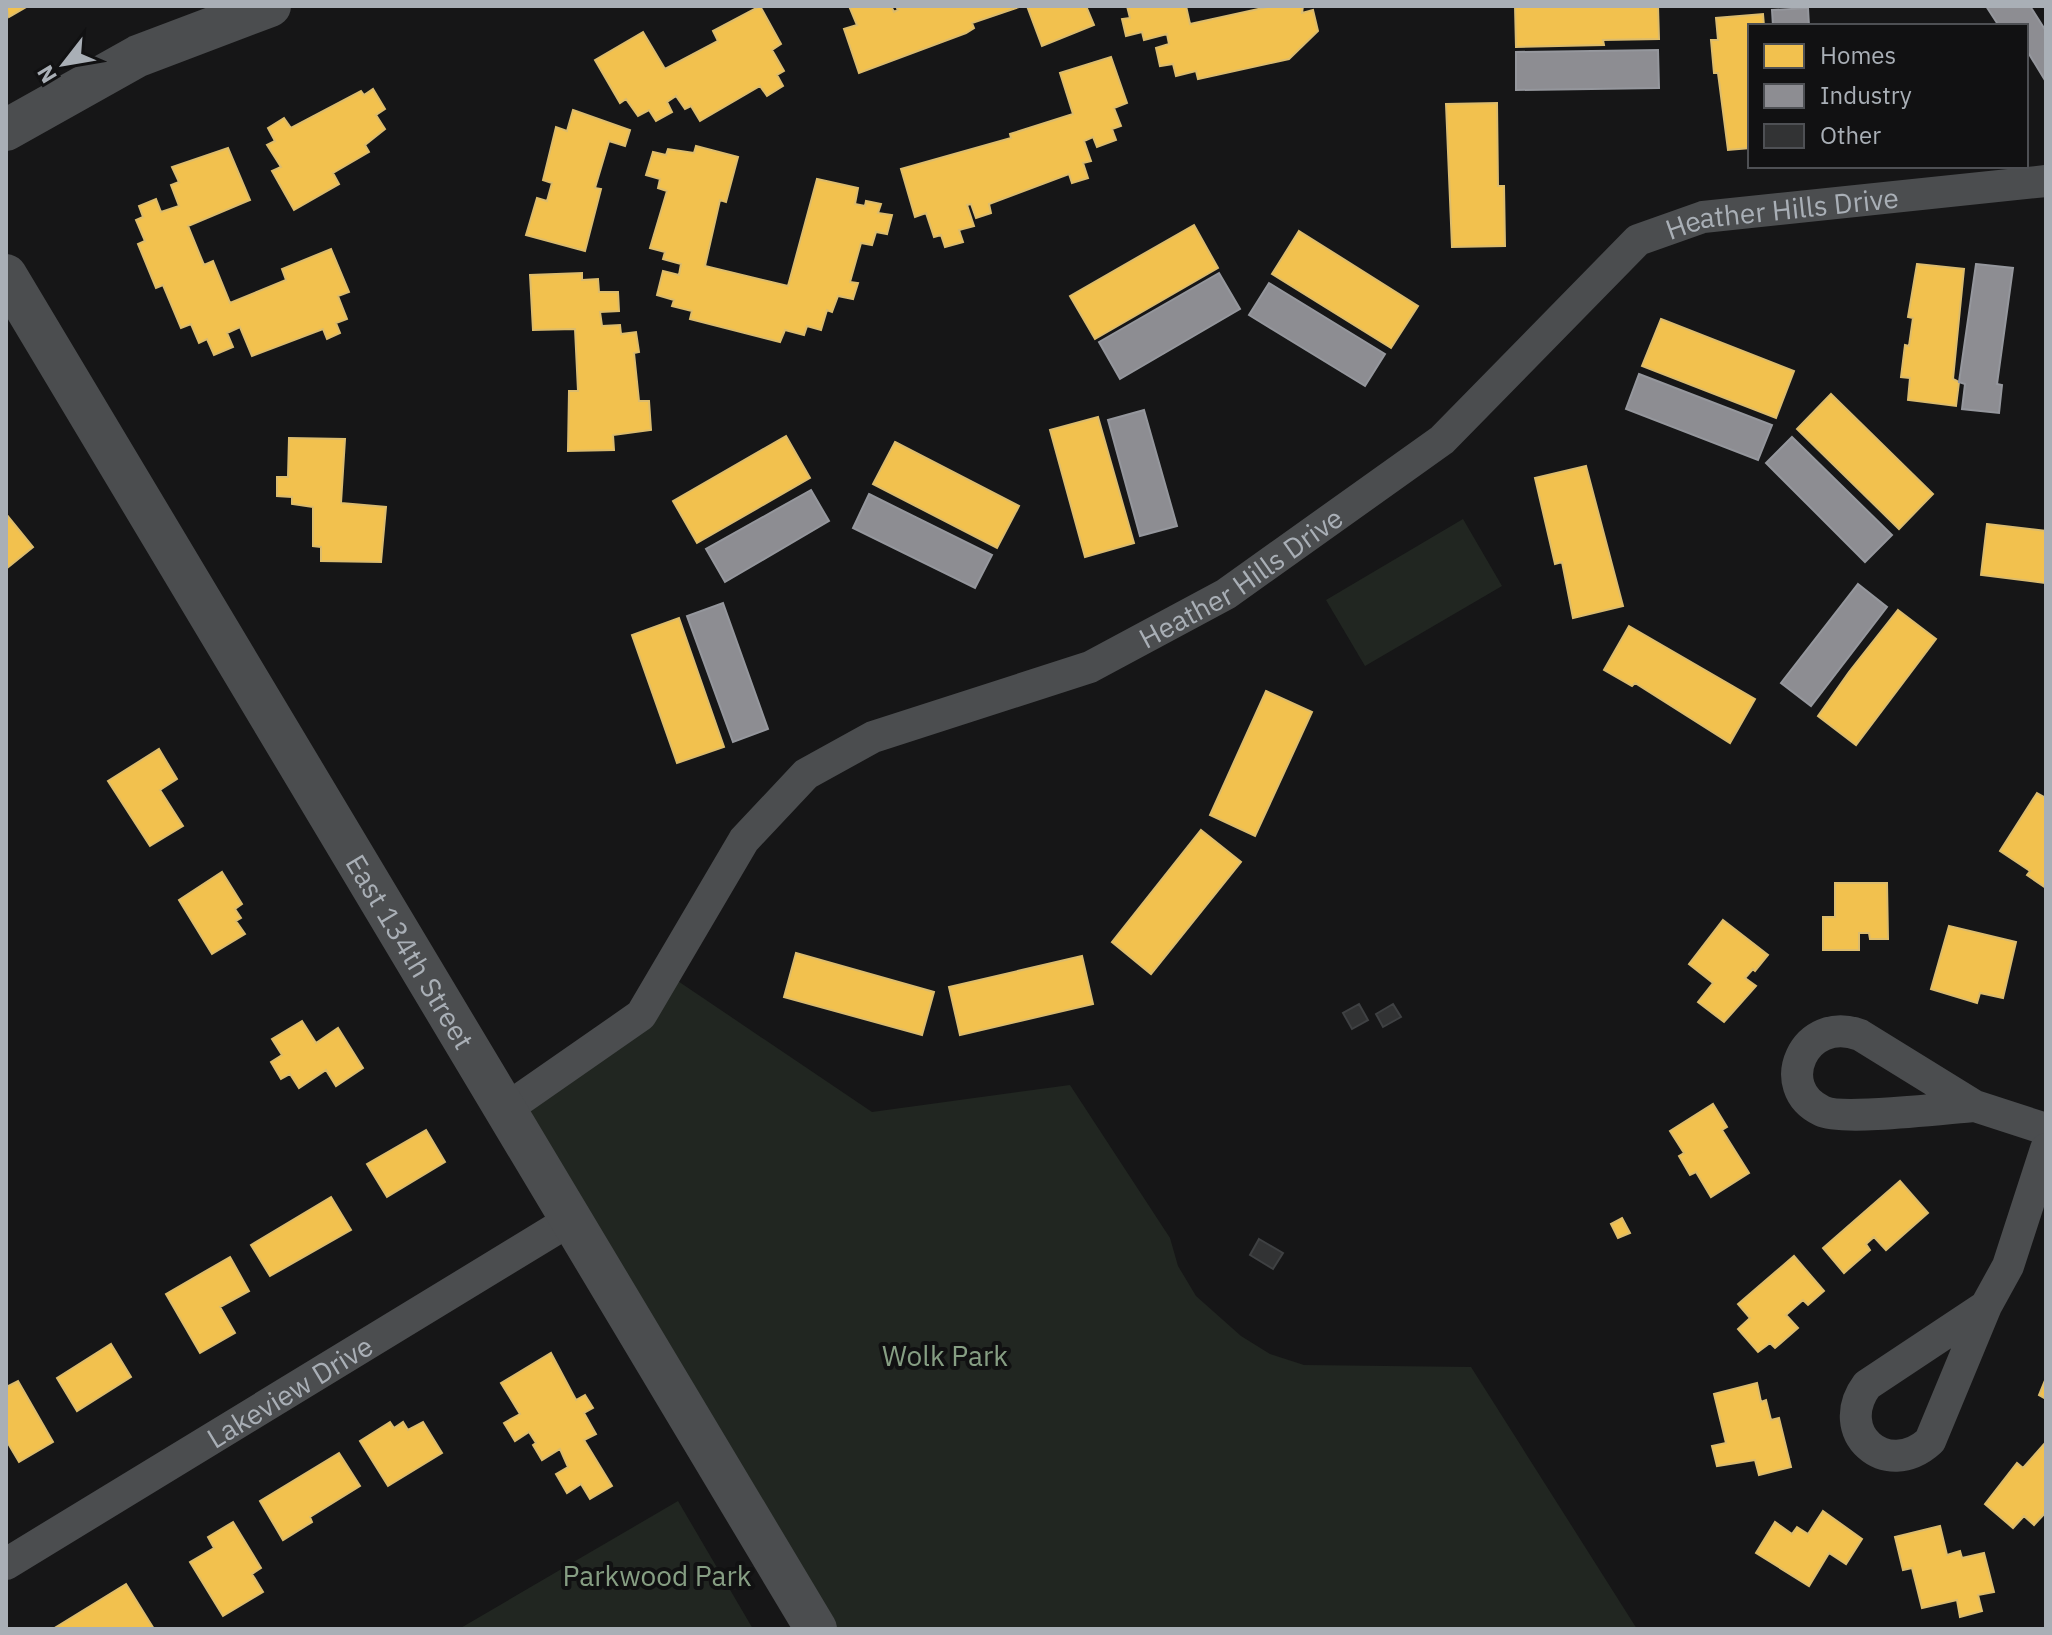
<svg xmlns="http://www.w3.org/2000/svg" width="2052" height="1635" viewBox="0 0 2052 1635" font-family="'IBM Plex Sans',sans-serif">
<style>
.green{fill:#212621}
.homes{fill:#f2c14e;stroke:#dcbc6d;stroke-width:2}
.industry{fill:#8d8d92;stroke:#95979d;stroke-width:2}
.building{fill:#323334;stroke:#3f4143;stroke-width:2}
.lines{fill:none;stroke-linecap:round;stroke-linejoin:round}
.minor{stroke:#4b4d4f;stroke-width:32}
.tertiary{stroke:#4b4d4f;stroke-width:42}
.labels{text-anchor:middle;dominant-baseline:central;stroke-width:8;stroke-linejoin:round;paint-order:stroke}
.street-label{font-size:28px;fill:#a9afb6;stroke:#111112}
.park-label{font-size:28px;fill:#869e83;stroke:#111112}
</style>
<rect width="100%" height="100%" fill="#161617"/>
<path class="green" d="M 1463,519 L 1502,586 L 1365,666 L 1326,600 Z
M 666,973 L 872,1112 L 1070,1085 L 1170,1238 L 1178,1266 L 1196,1296 L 1241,1336 L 1270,1354 L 1304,1365 L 1471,1367 L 1637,1629 L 816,1629 L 506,1109 Z
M 678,1501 L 753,1629 L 459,1629 Z"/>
<path class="homes" d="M 6,6 L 28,6 L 9,17 Z
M 760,6 L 781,44 L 772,50 L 784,71 L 777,75 L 783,86 L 767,96 L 760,86 L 700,121 L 691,106 L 685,109 L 676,96 L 667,102 L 672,112 L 656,121 L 649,110 L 638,116 L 626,99 L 620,103 L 595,60 L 643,32 L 665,69 L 718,41 L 713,31 Z
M 849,6 L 891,6 L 894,12 L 898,10 L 896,6 L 1022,6 L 972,23 L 974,28 L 966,33 L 859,73 L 844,29 L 857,25 Z
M 1027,6 L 1086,6 L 1094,25 L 1042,46 Z
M 1127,6 L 1186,6 L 1190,24 L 1272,6 L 1303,6 L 1302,13 L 1313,10 L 1318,31 L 1289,59 L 1198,79 L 1196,71 L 1176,76 L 1173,64 L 1160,66 L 1156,48 L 1169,44 L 1167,34 L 1144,40 L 1142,32 L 1126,36 L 1122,19 L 1130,18 Z
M 1515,6 L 1658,6 L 1659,39 L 1603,40 L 1604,45 L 1516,47 Z
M 1763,14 L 1764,26 L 1750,26 L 1750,148 L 1728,150 L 1718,73 L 1714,73 L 1711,40 L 1718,40 L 1716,18 Z
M 1111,57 L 1127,103 L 1114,108 L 1121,126 L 1112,129 L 1116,140 L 1097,147 L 1093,137 L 1084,141 L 1091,161 L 1083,163 L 1088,178 L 1072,183 L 1069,174 L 989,204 L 991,213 L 976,218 L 971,204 L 967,205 L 974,226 L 959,230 L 963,242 L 945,247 L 941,235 L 934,237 L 926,213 L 915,217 L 901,169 L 1011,138 L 1010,134 L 1073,114 L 1060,73 Z
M 373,89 L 385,109 L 376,115 L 385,129 L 365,145 L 369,152 L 333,173 L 339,184 L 294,210 L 272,171 L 281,167 L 267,145 L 275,141 L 268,128 L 284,118 L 291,128 L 361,91 L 364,95 Z
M 1497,103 L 1498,186 L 1504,186 L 1505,246 L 1452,247 L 1446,104 Z
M 573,110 L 630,130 L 625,146 L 609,141 L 595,188 L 601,189 L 585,251 L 526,235 L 537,198 L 547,201 L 552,183 L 543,180 L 556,127 L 567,131 Z
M 696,146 L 738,157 L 726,202 L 720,200 L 705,266 L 788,286 L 817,179 L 858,188 L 855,204 L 865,206 L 866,201 L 881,204 L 878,213 L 892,215 L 887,234 L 876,232 L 872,245 L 861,243 L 850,282 L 858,283 L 853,299 L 838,296 L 832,312 L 827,310 L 821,330 L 807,326 L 804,335 L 785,330 L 780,342 L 690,319 L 692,311 L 672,306 L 674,300 L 657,295 L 663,271 L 679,275 L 681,264 L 663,259 L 665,252 L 650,248 L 667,191 L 658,188 L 660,179 L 646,175 L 653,152 L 666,155 L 668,149 L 694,153 Z
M 228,148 L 250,200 L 188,226 L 204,265 L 213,261 L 230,303 L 286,280 L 282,269 L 331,249 L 349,292 L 338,296 L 347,319 L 336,323 L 340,333 L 327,339 L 323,329 L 252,356 L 240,327 L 227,333 L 233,347 L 214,355 L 207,339 L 199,343 L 191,324 L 181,328 L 163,285 L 156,288 L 138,244 L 145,241 L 136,220 L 143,217 L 139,206 L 156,199 L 161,212 L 179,206 L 171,185 L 179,182 L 172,167 Z
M 1194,225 L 1218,268 L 1095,339 L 1070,296 Z
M 1299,231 L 1418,306 L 1391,348 L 1272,274 Z
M 1917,264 L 1964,269 L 1953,379 L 1959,382 L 1956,406 L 1908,400 L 1910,378 L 1901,377 L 1905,345 L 1909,346 L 1913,318 L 1908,317 Z
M 582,273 L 582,280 L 598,279 L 599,292 L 618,292 L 619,311 L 600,312 L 602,326 L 620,325 L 621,334 L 636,332 L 639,352 L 634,353 L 639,401 L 649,401 L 651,430 L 613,435 L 614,450 L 568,451 L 569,391 L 578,391 L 575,329 L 533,330 L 530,275 Z
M 1661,319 L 1794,371 L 1776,418 L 1642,366 Z
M 1831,394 L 1933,494 L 1899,529 L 1797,429 Z
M 1098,417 L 1134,543 L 1085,557 L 1050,430 Z
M 786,436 L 810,478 L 697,543 L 673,501 Z
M 289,438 L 345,439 L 341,503 L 386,507 L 381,562 L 321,561 L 321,547 L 313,546 L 313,507 L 292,504 L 292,497 L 277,496 L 277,477 L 288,477 Z
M 895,442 L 1019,506 L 997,548 L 873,484 Z
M 1586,466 L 1623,606 L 1573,618 L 1562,562 L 1555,564 L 1535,478 Z
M 6,514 L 33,547 L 6,569 Z
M 1987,524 L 2046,531 L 2046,583 L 1981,575 Z
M 1898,610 L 1936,639 L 1856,745 L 1818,716 L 1849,672 Z
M 679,618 L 724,747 L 677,763 L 632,635 Z
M 1629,626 L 1755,699 L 1730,743 L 1635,683 L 1632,686 L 1604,670 Z
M 1266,691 L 1312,712 L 1255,836 L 1210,815 Z
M 159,749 L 177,779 L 160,790 L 183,826 L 150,846 L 108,781 Z
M 2037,793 L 2046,798 L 2046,888 L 2027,875 L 2030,871 L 2000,851 Z
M 1201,830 L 1241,862 L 1151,974 L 1112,942 Z
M 222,872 L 242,904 L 235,909 L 241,918 L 236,921 L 245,934 L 212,954 L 179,900 Z
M 1835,883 L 1887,883 L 1888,939 L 1870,939 L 1869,933 L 1859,933 L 1859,950 L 1823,950 L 1823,917 L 1835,917 Z
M 1723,920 L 1768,955 L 1755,971 L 1753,969 L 1745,978 L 1756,986 L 1724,1022 L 1698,1002 L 1713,983 L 1689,964 Z
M 1949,926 L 2016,942 L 2003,998 L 1980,993 L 1977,1003 L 1931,989 Z
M 796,953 L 934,992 L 922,1035 L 784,997 Z
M 1082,956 L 1093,1004 L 960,1035 L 949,987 Z
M 302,1021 L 316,1043 L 338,1028 L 363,1068 L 336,1086 L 326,1070 L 299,1088 L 290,1074 L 281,1079 L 271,1062 L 282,1055 L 272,1039 Z
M 1713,1104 L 1727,1127 L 1722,1130 L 1749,1173 L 1711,1197 L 1696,1172 L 1690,1175 L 1679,1156 L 1684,1153 L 1670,1131 Z
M 426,1130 L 445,1162 L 387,1197 L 367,1164 Z
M 1900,1181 L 1928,1213 L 1886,1250 L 1874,1237 L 1866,1244 L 1870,1250 L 1844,1273 L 1823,1248 Z
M 331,1197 L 351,1230 L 270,1276 L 251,1245 Z
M 1622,1218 L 1630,1233 L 1618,1238 L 1611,1224 Z
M 1794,1256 L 1824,1291 L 1808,1305 L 1803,1300 L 1786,1315 L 1798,1328 L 1775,1348 L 1770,1343 L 1758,1352 L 1738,1329 L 1750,1318 L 1738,1304 Z
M 230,1257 L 249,1291 L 220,1307 L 235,1333 L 200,1353 L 166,1294 Z
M 111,1344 L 131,1377 L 77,1411 L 57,1378 Z
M 551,1353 L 576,1400 L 585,1395 L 593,1408 L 584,1413 L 596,1434 L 584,1440 L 612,1486 L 590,1499 L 581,1484 L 567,1493 L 556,1474 L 568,1467 L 560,1449 L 542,1460 L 533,1445 L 536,1443 L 529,1432 L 515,1441 L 504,1423 L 520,1414 L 501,1383 Z
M 2046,1378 L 2046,1399 L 2039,1395 Z
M 18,1381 L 53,1442 L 19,1462 L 6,1440 L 6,1387 Z
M 1757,1383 L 1761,1402 L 1766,1400 L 1771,1420 L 1779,1418 L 1791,1467 L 1759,1475 L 1755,1460 L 1717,1466 L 1712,1446 L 1726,1443 L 1714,1394 Z
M 390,1422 L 394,1428 L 403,1422 L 408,1430 L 423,1422 L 442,1453 L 388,1486 L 360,1441 Z
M 2046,1442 L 2046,1512 L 2034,1525 L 2024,1516 L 2013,1528 L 1985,1504 L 2017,1463 L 2023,1468 Z
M 339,1453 L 360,1486 L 310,1517 L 312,1522 L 283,1540 L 260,1501 Z
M 1823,1511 L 1862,1539 L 1846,1564 L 1829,1553 L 1809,1586 L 1756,1553 L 1775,1522 L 1792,1534 L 1797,1527 L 1808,1534 Z
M 233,1522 L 261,1568 L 252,1574 L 263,1592 L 223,1616 L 190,1562 L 214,1548 L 208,1537 Z
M 1940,1526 L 1947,1555 L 1960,1551 L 1962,1558 L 1984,1553 L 1994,1592 L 1978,1595 L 1982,1611 L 1960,1617 L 1957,1600 L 1922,1608 L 1912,1568 L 1903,1570 L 1895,1537 Z
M 126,1584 L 154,1629 L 53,1629 Z"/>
<path class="industry" d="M 1986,6 L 2030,6 L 2044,28 L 2046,27 L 2046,82 L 2026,49 L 2026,26 L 1999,26 Z
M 1808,8 L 1809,26 L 1773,26 L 1772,10 Z
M 1658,50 L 1659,88 L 1516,90 L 1516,52 Z
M 1976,264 L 2013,268 L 1997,384 L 2002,385 L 1999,413 L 1962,409 L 1965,384 L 1959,382 Z
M 1219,273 L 1240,309 L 1120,379 L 1099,342 Z
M 1269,283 L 1385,354 L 1365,386 L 1249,315 Z
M 1639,374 L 1772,425 L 1758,460 L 1626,409 Z
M 1144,410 L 1177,526 L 1140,536 L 1108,420 Z
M 1792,437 L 1892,535 L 1865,562 L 1766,463 Z
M 811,490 L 829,521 L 725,582 L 706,549 Z
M 869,494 L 992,555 L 975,588 L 853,528 Z
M 1858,584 L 1887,607 L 1811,706 L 1781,683 Z
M 723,603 L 768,729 L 733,742 L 687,616 Z"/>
<path class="building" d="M 1359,1004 L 1368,1020 L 1352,1029 L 1343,1013 Z
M 1393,1004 L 1401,1017 L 1383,1027 L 1376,1014 Z
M 1259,1239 L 1283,1253 L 1273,1269 L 1250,1255 Z"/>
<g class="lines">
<g class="minor">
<path d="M 1975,1106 C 1947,1108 1842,1121 1822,1111 C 1772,1088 1804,1014 1860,1035 L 1975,1106 L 2046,1129"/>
<path id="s1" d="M 506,1109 L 641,1015 L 744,840 L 806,774 L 873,737 L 1090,667 L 1226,594 L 1442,440 L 1638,240 L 1703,217 L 2046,181"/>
<path d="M 1986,1306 L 1867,1385 C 1832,1432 1886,1481 1930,1441 L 1986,1306 L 2008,1266 L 2046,1149"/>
<path id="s2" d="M 6,1564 L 572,1219"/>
</g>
<g class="tertiary">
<path d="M 6,130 L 138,56 L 270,6"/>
<path id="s3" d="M 6,275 L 816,1629"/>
</g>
</g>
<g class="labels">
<g class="street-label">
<text stroke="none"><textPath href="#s1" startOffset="1610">Heather Hills Drive</textPath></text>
<text stroke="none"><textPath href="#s1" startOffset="938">Heather Hills Drive</textPath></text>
<text stroke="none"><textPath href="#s3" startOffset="788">East 134th Street</textPath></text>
<text stroke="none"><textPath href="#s2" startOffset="332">Lakeview Drive</textPath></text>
</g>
<g class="park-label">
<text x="945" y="1355">Wolk Park</text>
<text x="657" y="1575">Parkwood Park</text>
</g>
</g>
<rect width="2052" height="1635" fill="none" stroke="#a9afb6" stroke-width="16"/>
<rect x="1748" y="24" width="280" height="144" fill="#111112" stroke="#4e5054" stroke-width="2"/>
<rect x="1764" y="44" width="40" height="24" fill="#f2c14e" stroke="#4e5054" stroke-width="2"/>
<text x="1820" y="64" font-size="24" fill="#a9afb6">Homes</text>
<rect x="1764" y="84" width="40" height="24" fill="#8d8d92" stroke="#4e5054" stroke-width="2"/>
<text x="1820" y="104" font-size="24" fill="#a9afb6">Industry</text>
<rect x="1764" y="124" width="40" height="24" fill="#323334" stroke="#4e5054" stroke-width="2"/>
<text x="1820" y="144" font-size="24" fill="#a9afb6">Other</text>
<g transform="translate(64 64) rotate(239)" stroke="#111112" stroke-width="6" paint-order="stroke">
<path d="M0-6L14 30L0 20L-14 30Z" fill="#a9afb6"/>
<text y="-12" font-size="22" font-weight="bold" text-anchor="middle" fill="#a9afb6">N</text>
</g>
</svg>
